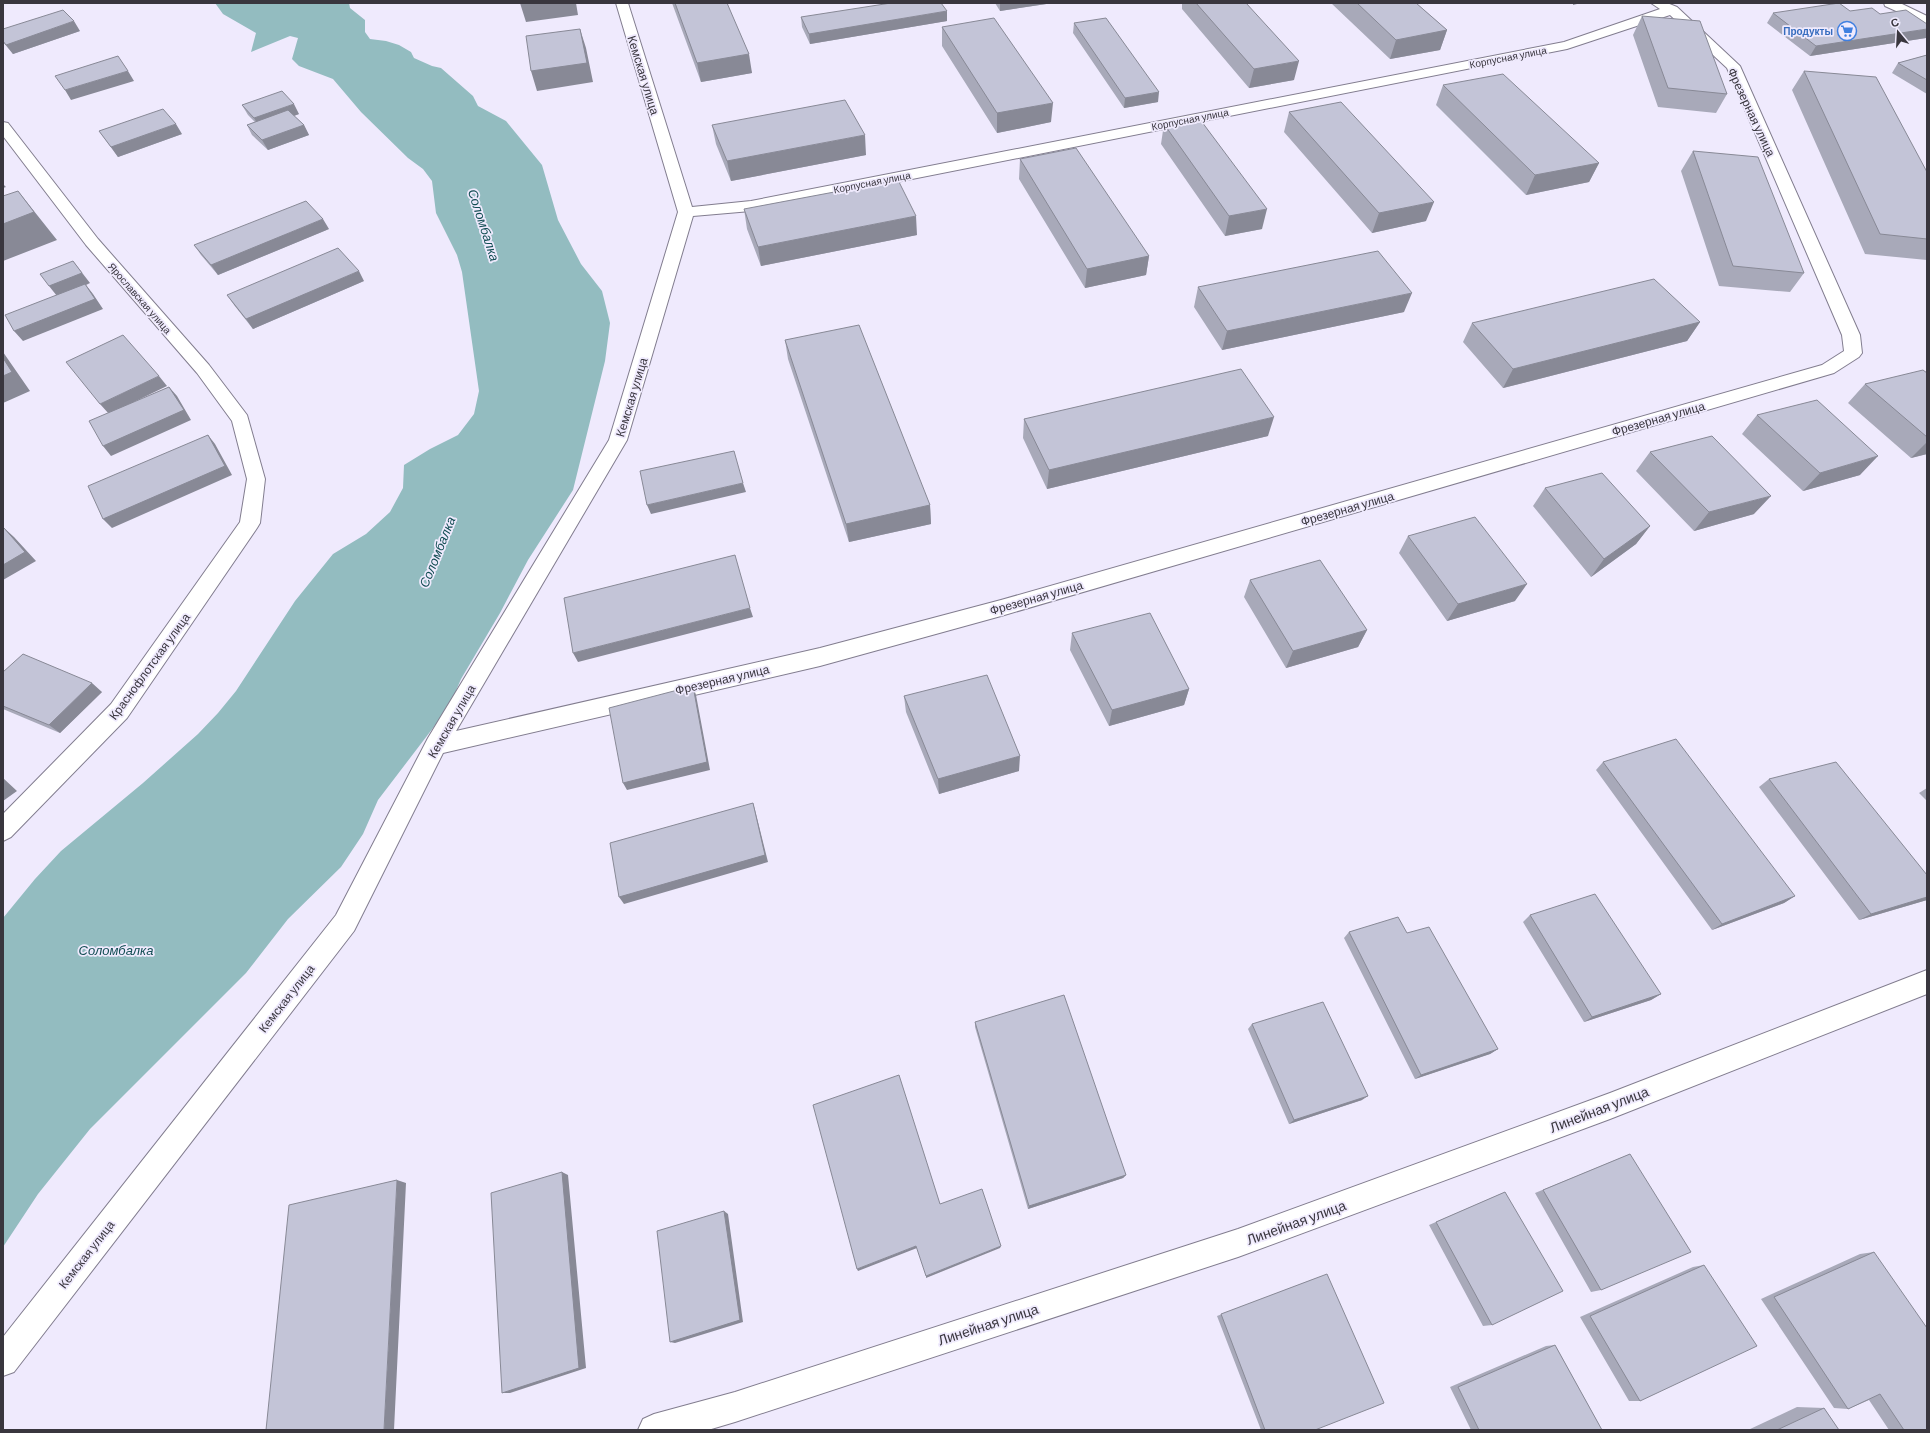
<svg xmlns="http://www.w3.org/2000/svg" width="1930" height="1433" viewBox="0 0 1930 1433" font-family="Barlow,sans-serif">
<style>
.water{fill:#93bcc0}
.lines{fill:none;stroke-linecap:round;stroke-linejoin:round}
.minor-casing{stroke:#827d8f;stroke-width:2}
.minor{fill:#fff;fill-rule:evenodd}
.wall{fill:#a8a9b9}
.shaded-wall{fill:#888996}
.building{fill:#c3c4d7;stroke:#888996}
.labels{text-anchor:middle;dominant-baseline:central;stroke-width:3.5;stroke-linejoin:round;paint-order:stroke}
.far-shop-label{font-size:10px;font-weight:bold;fill:#366cbe;stroke:#efeafd;text-anchor:end}
.far-street-label{font-size:10px;fill:#39363e;stroke:#efeafd}
.street-label{font-size:12px;fill:#39363e;stroke:#efeafd}
.water-label{font-size:13px;font-style:italic;fill:#134e54;stroke:#efeafd}
.near-street-label{font-size:14px;fill:#39363e;stroke:#efeafd}
</style>
<rect width="100%" height="100%" fill="#efeafd"/>
<path class="water" d="M 215,3 L 349,3 L 350,8 L 365,20 L 365,32 L 370,39 L 386,41 L 399,45 L 411,52 L 414,58 L 432,66 L 441,68 L 473,96 L 478,106 L 506,121 L 542,165 L 558,220 L 581,264 L 602,291 L 610,323 L 605,361 L 573,490 L 528,560 L 500,613 L 461,679 L 449,707 L 378,800 L 363,834 L 341,867 L 288,919 L 246,973 L 90,1129 L 38,1194 L 3,1247 L 3,918 L 35,879 L 61,851 L 143,783 L 198,734 L 218,713 L 236,691 L 295,601 L 333,554 L 366,534 L 390,512 L 403,488 L 404,465 L 430,449 L 458,435 L 474,414 L 479,391 L 462,272 L 457,255 L 436,213 L 432,181 L 423,169 L 408,158 L 361,112 L 333,79 L 299,66 L 292,59 L 298,38 L 290,36 L 251,52 L 256,33 L 223,14 Z"/>
<g class="lines">
<g class="minor-casing">
<path id="minor" d="M 616,3 L 628,3 L 692,207 L 751,201 L 1564,42 L 1660,9 L 1651,3 L 1667,3 L 1677,7 L 1740,66 L 1860,335 L 1862,353 L 1859,357 L 1834,373 L 1001,616 L 820,666 L 443,753 L 354,931 L 14,1372 L 3,1376 L 3,1337 L 336,915 L 428,738 L 609,440 L 678,212 ZM 1670,15 L 1727,68 L 1842,335 L 1844,351 L 1822,365 L 1001,600 L 820,648 L 456,731 L 627,440 L 693,216 L 751,211 L 1567,49 Z
M 1884,3 L 1900,3 L 1927,16 L 1927,25 L 1885,6 Z
M 3,122 L 8,123 L 98,239 L 209,365 L 247,415 L 265,479 L 260,523 L 257,528 L 127,718 L 11,837 L 3,841 L 3,814 L 111,704 L 240,522 L 247,479 L 232,421 L 197,373 L 86,245 L 3,136 Z
M 1927,970 L 1927,994 L 1610,1119 L 1238,1257 L 735,1422 L 708,1430 L 638,1430 L 643,1419 L 654,1414 L 735,1392 L 1238,1229 L 1610,1093 Z"/>
</g>
<use href="#minor" class="minor"/>
</g>
<path class="wall" d="M 672,3 L 727,3 L 752,73 L 701,82 Z
M 995,3 L 1053,3 L 1000,11 Z
M 1182,3 L 1246,3 L 1294,80 L 1249,88 L 1182,9 Z
M 1331,3 L 1416,3 L 1447,30 L 1440,50 L 1390,59 Z
M 1850,11 L 1880,14 L 1926,38 L 1810,56 L 1767,23 L 1773,13 Z
M 1642,16 L 1727,94 L 1716,113 L 1658,107 L 1633,35 Z
M 801,17 L 947,21 L 810,44 L 802,27 Z
M 1074,23 L 1158,102 L 1124,108 L 1073,33 Z
M 942,27 L 1051,122 L 997,133 L 942,46 Z
M 3,29 L 80,31 L 13,54 L 3,42 Z
M 1927,55 L 1927,94 L 1892,73 L 1898,63 Z
M 1804,71 L 1927,172 L 1927,260 L 1865,254 L 1792,90 Z
M 1443,85 L 1599,163 L 1589,182 L 1526,195 L 1436,105 Z
M 242,105 L 299,114 L 294,116 L 304,125 L 309,135 L 268,150 L 252,135 L 247,125 L 255,122 L 248,115 Z
M 1289,112 L 1426,221 L 1372,233 L 1284,132 Z
M 1164,124 L 1262,229 L 1225,236 L 1161,144 Z
M 712,125 L 866,155 L 731,181 L 716,144 Z
M 99,131 L 182,134 L 118,157 Z
M 1693,151 L 1804,273 L 1790,292 L 1719,286 L 1681,171 Z
M 1020,159 L 1149,256 L 1146,275 L 1085,288 L 1019,179 Z
M 744,209 L 917,235 L 761,266 L 747,229 Z
M 329,229 L 218,275 L 201,255 L 194,245 Z
M 364,281 L 253,329 L 234,305 L 227,295 Z
M 1198,287 L 1404,312 L 1222,350 L 1194,307 Z
M 1700,322 L 1687,341 L 1503,388 L 1463,342 L 1472,323 Z
M 785,340 L 930,505 L 931,524 L 849,542 L 788,359 Z
M 1927,373 L 1927,454 L 1911,458 L 1848,403 L 1865,384 Z
M 1757,415 L 1860,475 L 1803,491 L 1742,434 Z
M 1024,419 L 1268,436 L 1047,489 L 1023,438 Z
M 1650,452 L 1754,514 L 1694,531 L 1636,471 Z
M 1545,488 L 1650,526 L 1636,544 L 1591,577 L 1533,506 Z
M 1408,536 L 1515,601 L 1447,621 L 1399,553 Z
M 1250,580 L 1367,630 L 1358,647 L 1286,668 L 1244,597 Z
M 1072,633 L 1189,689 L 1184,705 L 1109,726 L 1070,650 Z
M 3,672 L 102,692 L 60,733 L 3,709 Z
M 904,696 L 1019,771 L 939,794 L 906,712 Z
M 1603,762 L 1795,896 L 1784,903 L 1712,930 L 1596,770 Z
M 1769,779 L 1927,900 L 1859,920 L 1759,787 Z
M 1927,788 L 1927,801 L 1919,793 Z
M 1530,915 L 1661,994 L 1651,1000 L 1584,1022 L 1523,922 Z
M 1349,932 L 1407,933 L 1498,1049 L 1490,1054 L 1415,1079 L 1344,938 Z
M 975,1022 L 1126,1175 L 1123,1178 L 1028,1209 L 975,1027 Z
M 1252,1024 L 1362,1100 L 1289,1124 L 1248,1029 Z
M 1630,1154 L 1601,1290 L 1591,1292 L 1535,1193 Z
M 1505,1192 L 1492,1325 L 1483,1326 L 1429,1225 Z
M 1874,1252 L 1927,1430 L 1889,1430 L 1869,1400 L 1848,1409 L 1834,1408 L 1761,1299 L 1860,1254 Z
M 1704,1265 L 1640,1401 L 1629,1401 L 1580,1317 L 1693,1267 Z
M 1322,1276 L 1315,1430 L 1261,1430 L 1217,1316 Z
M 1555,1345 L 1602,1430 L 1471,1430 L 1450,1387 L 1546,1346 Z
M 1797,1407 L 1824,1408 L 1839,1430 L 1748,1430 Z"/>
<path class="shaded-wall" d="M 520,3 L 576,3 L 578,15 L 526,22 Z
M 1000,3 L 1053,3 L 1000,11 Z
M 1573,3 L 1581,3 L 1573,5 Z
M 947,11 L 947,21 L 810,44 L 809,34 Z
M 74,21 L 80,31 L 13,54 L 6,45 Z
M 580,29 L 586,48 L 593,82 L 537,91 L 531,71 Z
M 1927,29 L 1927,37 L 1926,38 L 1810,56 L 1816,46 Z
M 1447,30 L 1440,50 L 1390,59 L 1396,40 Z
M 749,54 L 752,73 L 701,82 L 697,63 Z
M 1299,61 L 1294,80 L 1249,88 L 1254,69 Z
M 128,71 L 134,81 L 71,100 L 65,90 Z
M 1159,92 L 1158,102 L 1124,108 L 1125,98 Z
M 1053,103 L 1051,122 L 997,133 L 997,113 Z
M 294,104 L 299,114 L 260,128 L 254,118 Z
M 176,124 L 182,134 L 118,157 L 111,147 Z
M 304,125 L 309,135 L 268,150 L 262,140 Z
M 865,135 L 866,155 L 731,181 L 727,161 Z
M 1599,163 L 1589,182 L 1526,195 L 1535,175 Z
M 3,184 L 6,187 L 3,188 Z
M 18,191 L 57,240 L 3,261 L 3,224 Z
M 1434,202 L 1426,221 L 1372,233 L 1379,213 Z
M 1267,209 L 1262,229 L 1225,236 L 1229,216 Z
M 916,216 L 917,235 L 761,266 L 758,247 Z
M 323,219 L 329,229 L 218,275 L 211,265 Z
M 1149,256 L 1146,275 L 1085,288 L 1087,269 Z
M 73,261 L 90,283 L 86,285 L 93,294 L 103,309 L 23,341 L 14,331 L 57,296 L 49,286 Z
M 359,271 L 364,281 L 253,329 L 246,319 Z
M 1412,293 L 1404,312 L 1222,350 L 1227,331 Z
M 1700,322 L 1687,341 L 1503,388 L 1513,369 Z
M 3,352 L 30,391 L 3,403 Z
M 159,376 L 167,386 L 109,414 L 100,404 Z
M 169,387 L 177,396 L 191,420 L 111,456 L 103,446 Z
M 1274,417 L 1268,436 L 1047,489 L 1049,470 Z
M 208,435 L 215,444 L 232,475 L 112,528 L 103,519 Z
M 1927,442 L 1927,454 L 1911,458 Z
M 1878,456 L 1860,475 L 1803,491 L 1820,473 Z
M 743,483 L 746,492 L 651,514 L 647,505 Z
M 1771,496 L 1754,514 L 1694,531 L 1709,512 Z
M 930,505 L 931,524 L 849,542 L 846,524 Z
M 1650,526 L 1636,544 L 1591,577 L 1604,559 Z
M 4,528 L 14,537 L 36,561 L 3,580 Z
M 1527,584 L 1515,601 L 1447,621 L 1458,604 Z
M 750,608 L 753,617 L 578,662 L 573,653 Z
M 1367,630 L 1358,647 L 1286,668 L 1293,651 Z
M 92,683 L 102,692 L 60,733 L 49,725 Z
M 693,686 L 696,695 L 710,770 L 627,790 L 623,783 Z
M 1189,689 L 1184,705 L 1109,726 L 1112,710 Z
M 1020,756 L 1019,771 L 939,794 L 938,779 Z
M 3,778 L 17,791 L 3,801 Z
M 753,803 L 755,810 L 768,862 L 624,904 L 619,897 Z
M 1795,896 L 1784,903 L 1712,930 L 1722,924 Z
M 1927,897 L 1927,900 L 1859,920 L 1871,914 Z
M 1661,994 L 1651,1000 L 1584,1022 L 1592,1017 Z
M 1498,1049 L 1490,1054 L 1415,1079 L 1421,1075 Z
M 1368,1096 L 1362,1100 L 1289,1124 L 1294,1120 Z
M 562,1172 L 568,1175 L 586,1368 L 510,1393 L 502,1393 Z
M 1126,1175 L 1123,1178 L 1028,1209 L 1029,1206 Z
M 397,1180 L 406,1183 L 394,1430 L 384,1430 Z
M 724,1211 L 728,1214 L 743,1322 L 675,1343 L 670,1342 Z
M 916,1246 L 917,1248 L 858,1271 L 857,1269 Z
M 1001,1246 L 1000,1248 L 926,1278 L 926,1276 Z"/>
<path class="building" d="M 675,3 L 727,3 L 749,54 L 697,63 Z
M 891,3 L 941,3 L 947,11 L 809,34 L 801,17 Z
M 1196,3 L 1246,3 L 1299,61 L 1254,69 Z
M 1357,3 L 1416,3 L 1447,30 L 1396,40 Z
M 1839,3 L 1850,11 L 1872,8 L 1880,14 L 1906,10 L 1927,24 L 1927,29 L 1816,46 L 1773,13 Z
M 63,10 L 74,21 L 6,45 L 3,41 L 3,29 Z
M 1642,16 L 1700,21 L 1727,94 L 1668,88 Z
M 994,18 L 1053,103 L 997,113 L 942,27 Z
M 1106,18 L 1159,92 L 1125,98 L 1074,23 Z
M 580,29 L 587,63 L 531,71 L 526,36 Z
M 1927,55 L 1927,80 L 1898,63 Z
M 118,56 L 128,71 L 65,90 L 55,76 Z
M 1804,71 L 1876,77 L 1927,172 L 1927,239 L 1880,234 Z
M 1503,74 L 1599,163 L 1535,175 L 1443,85 Z
M 282,91 L 294,104 L 254,118 L 242,105 Z
M 845,100 L 865,135 L 727,161 L 712,125 Z
M 1341,102 L 1434,202 L 1379,213 L 1289,112 Z
M 163,109 L 176,124 L 111,147 L 99,131 Z
M 288,110 L 304,125 L 262,140 L 247,125 Z
M 1199,118 L 1267,209 L 1229,216 L 1164,124 Z
M 1076,148 L 1149,256 L 1087,269 L 1020,159 Z
M 1693,151 L 1758,157 L 1804,273 L 1733,266 Z
M 898,180 L 916,216 L 758,247 L 744,209 Z
M 18,191 L 34,212 L 3,224 L 3,196 Z
M 306,201 L 323,219 L 211,265 L 194,245 Z
M 338,248 L 359,271 L 246,319 L 227,295 Z
M 1378,251 L 1412,293 L 1227,331 L 1198,287 Z
M 73,261 L 82,273 L 49,286 L 40,274 Z
M 1654,279 L 1700,322 L 1513,369 L 1472,323 Z
M 85,284 L 95,299 L 14,331 L 5,315 Z
M 859,325 L 930,505 L 846,524 L 785,340 Z
M 123,335 L 159,376 L 100,404 L 66,362 Z
M 3,358 L 12,372 L 3,376 Z
M 1241,369 L 1274,417 L 1049,470 L 1024,419 Z
M 1923,370 L 1927,373 L 1927,437 L 1865,384 Z
M 169,387 L 184,410 L 103,446 L 89,421 Z
M 1817,400 L 1878,456 L 1820,473 L 1757,415 Z
M 208,435 L 225,466 L 103,519 L 88,486 Z
M 1712,436 L 1771,496 L 1709,512 L 1650,452 Z
M 734,451 L 743,483 L 647,505 L 640,471 Z
M 1602,473 L 1650,526 L 1604,559 L 1545,488 Z
M 1475,517 L 1527,584 L 1458,604 L 1408,536 Z
M 3,528 L 4,528 L 25,552 L 3,565 Z
M 735,555 L 750,608 L 573,653 L 564,598 Z
M 1320,560 L 1367,630 L 1293,651 L 1250,580 Z
M 1150,613 L 1189,689 L 1112,710 L 1072,633 Z
M 23,654 L 92,683 L 49,725 L 3,706 L 3,672 Z
M 987,675 L 1020,756 L 938,779 L 904,696 Z
M 693,686 L 707,762 L 623,783 L 609,708 Z
M 1676,739 L 1795,896 L 1722,924 L 1603,762 Z
M 1836,762 L 1927,875 L 1927,897 L 1871,914 L 1769,779 Z
M 3,781 L 5,783 L 3,785 Z
M 753,803 L 765,855 L 619,897 L 610,843 Z
M 1595,894 L 1661,994 L 1592,1017 L 1530,915 Z
M 1398,917 L 1407,933 L 1429,927 L 1498,1049 L 1421,1075 L 1349,932 Z
M 1064,995 L 1126,1175 L 1029,1206 L 975,1022 Z
M 1323,1002 L 1368,1096 L 1294,1120 L 1252,1024 Z
M 899,1075 L 940,1204 L 982,1189 L 1001,1246 L 926,1276 L 916,1246 L 857,1269 L 813,1105 Z
M 1630,1154 L 1691,1252 L 1601,1290 L 1543,1190 Z
M 562,1172 L 579,1368 L 502,1393 L 491,1193 Z
M 397,1180 L 384,1430 L 266,1430 L 289,1205 Z
M 1505,1192 L 1563,1291 L 1492,1325 L 1436,1222 Z
M 724,1211 L 740,1320 L 670,1342 L 657,1231 Z
M 1874,1252 L 1927,1328 L 1927,1430 L 1904,1430 L 1880,1394 L 1848,1409 L 1774,1297 Z
M 1704,1265 L 1757,1346 L 1640,1401 L 1590,1316 Z
M 1327,1274 L 1384,1403 L 1315,1430 L 1265,1430 L 1221,1314 Z
M 1555,1345 L 1602,1430 L 1479,1430 L 1458,1387 Z
M 1824,1408 L 1839,1430 L 1777,1430 Z"/>
<defs>
<g id="supermarket-ring" transform="scale(1)"><circle r="9.5" fill="#efeafd" stroke="#3f7fe0" stroke-width="1.5"/><path d="M-6-5.5h2.5l.6 2H6L4.5 2H-2.5L-4.4-4H-6ZM-1.5 3.2a1.3 1.3 0 1 0 .1 0ZM3 3.2a1.3 1.3 0 1 0 .1 0Z" fill="#3f7fe0"/></g>
</defs>
<g fill-rule="evenodd">
<use href="#supermarket-ring" x="1847" y="31"/>
</g>
<g class="labels">
<g class="far-shop-label">
<text x="1833" y="31">Продукты</text>
</g>
<g class="far-street-label">
<text transform="translate(1508 57) rotate(-11)">Корпусная улица</text>
<text transform="translate(1190 119) rotate(-11)">Корпусная улица</text>
<text transform="translate(872 182) rotate(-11)">Корпусная улица</text>
<text transform="translate(140 298) rotate(49)">Ярославская улица</text>
</g>
<g class="street-label">
<text transform="translate(644 75) rotate(73)">Кемская улица</text>
<text transform="translate(1752 112) rotate(65)">Фрезерная улица</text>
<text transform="translate(631 397) rotate(-73)">Кемская улица</text>
<text transform="translate(1658 418) rotate(-16)">Фрезерная улица</text>
<text transform="translate(1347 508) rotate(-16)">Фрезерная улица</text>
<text transform="translate(1036 597) rotate(-16)">Фрезерная улица</text>
<text transform="translate(149 666) rotate(-54)">Краснофлотская улица</text>
<text transform="translate(722 679) rotate(-13)">Фрезерная улица</text>
<text transform="translate(451 721) rotate(-60)">Кемская улица</text>
<text transform="translate(286 998) rotate(-52)">Кемская улица</text>
<text transform="translate(86 1254) rotate(-52)">Кемская улица</text>
</g>
<g class="water-label">
<text transform="translate(484 225) rotate(72)">Соломбалка</text>
<text transform="translate(437 552) rotate(-68)">Соломбалка</text>
<text x="116" y="950">Соломбалка</text>
</g>
<g class="near-street-label">
<text transform="translate(1599 1109) rotate(-21)">Линейная улица</text>
<text transform="translate(1296 1222) rotate(-20)">Линейная улица</text>
<text transform="translate(988 1324) rotate(-18)">Линейная улица</text>
</g>
</g>
<rect width="1930" height="1433" fill="none" stroke="#39363e" stroke-width="8"/>
<g transform="translate(1898 32) rotate(342)" stroke="#efeafd" stroke-width="3" paint-order="stroke">
<path d="M0-3L7 15L0 10L-7 15Z" fill="#39363e"/>
<text y="-6" font-size="11" font-weight="bold" text-anchor="middle" fill="#39363e">С</text>
</g>
</svg>
